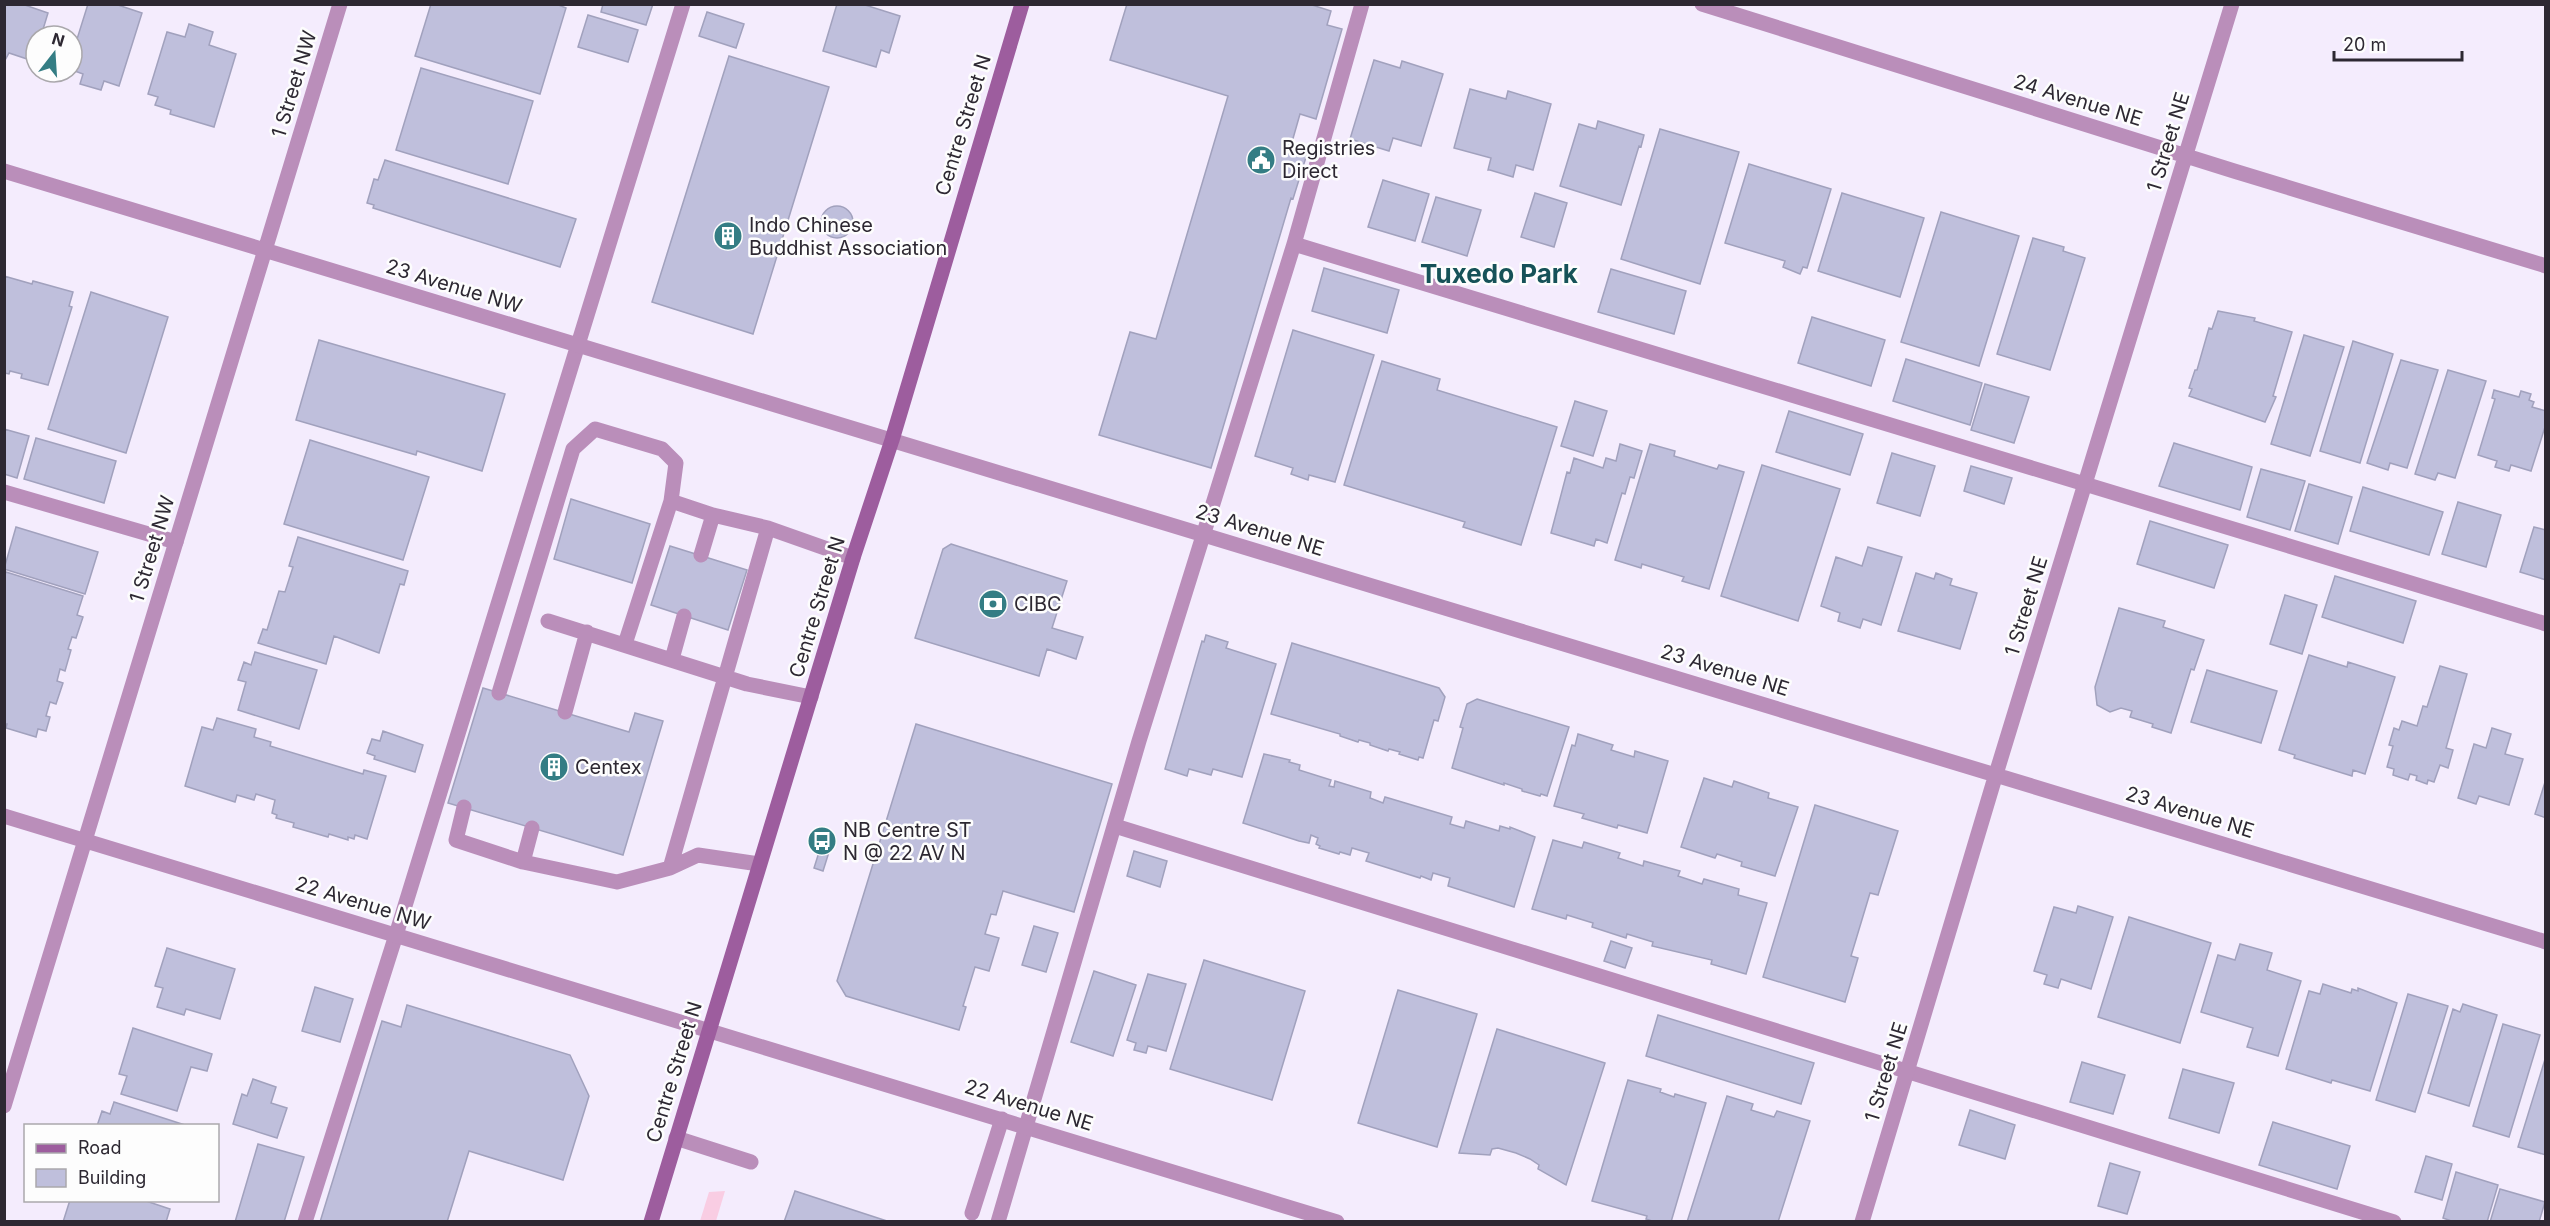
<svg xmlns="http://www.w3.org/2000/svg" width="2550" height="1226" viewBox="0 0 2550 1226" font-family="Inter,sans-serif">
<style>
.green{fill:#f9cde3}
.building{fill:#bfbfdc;stroke:#a1a1bd;stroke-width:1.5}
.lines{fill:none;stroke-linecap:round;stroke-linejoin:round}
.lane{stroke:#ba8eba;stroke-width:15}
.street{stroke:#ba8eba;stroke-width:15}
.secondary{stroke:#9d5d9e;stroke-width:15}
.labels{text-anchor:middle;dominant-baseline:central;stroke-width:5;stroke-linejoin:round;paint-order:stroke}
.street-label{font-size:20px;fill:#2d2832;stroke:#fdfdfd}
.poi-label{font-size:20px;fill:#2d2832;stroke:#fdfdfd;text-anchor:start}
.district-label{font-size:26px;font-weight:bold;fill:#165258;stroke:#fdfdfd}
</style>
<rect width="100%" height="100%" fill="#f4ecfd"/>
<path class="green" d="M 725,1191 L 716,1221 L 700,1221 L 709,1192 Z"/>
<path class="building" d="M 4,4 L 22,4 L 48,13 L 41,36 L 36,36 L 36,50 L 33,61 L 9,53 L 4,62 Z
M 88,4 L 115,4 L 142,13 L 119,86 L 104,81 L 101,90 L 80,84 L 83,74 L 72,70 L 72,55 Z
M 431,4 L 556,4 L 566,8 L 540,94 L 415,56 Z
M 603,4 L 653,4 L 646,25 L 601,12 Z
M 837,4 L 862,4 L 900,16 L 889,53 L 881,50 L 876,67 L 823,51 Z
M 1127,4 L 1309,4 L 1331,11 L 1327,25 L 1342,29 L 1316,119 L 1300,114 L 1290,149 L 1307,154 L 1293,199 L 1291,198 L 1211,468 L 1099,435 L 1130,332 L 1156,339 L 1228,96 L 1110,60 Z
M 707,12 L 744,24 L 736,48 L 699,36 Z
M 588,15 L 638,30 L 628,62 L 578,47 Z
M 189,24 L 213,32 L 209,45 L 236,54 L 214,127 L 170,114 L 171,110 L 155,105 L 158,97 L 148,94 L 167,32 L 185,37 Z
M 729,56 L 829,87 L 753,334 L 652,302 Z
M 1374,60 L 1400,68 L 1402,61 L 1443,74 L 1421,146 L 1393,138 L 1389,151 L 1350,139 Z
M 421,68 L 533,101 L 508,184 L 396,150 Z
M 1470,89 L 1506,99 L 1508,91 L 1551,104 L 1533,170 L 1516,165 L 1513,177 L 1490,170 L 1488,170 L 1491,158 L 1454,148 Z
M 1598,121 L 1644,135 L 1641,147 L 1639,146 L 1621,205 L 1560,186 L 1579,124 L 1596,129 Z
M 1660,129 L 1739,152 L 1700,284 L 1621,259 Z
M 385,160 L 576,219 L 560,267 L 373,208 L 374,205 L 367,203 L 374,179 L 378,180 Z
M 1749,164 L 1831,189 L 1807,268 L 1803,267 L 1800,274 L 1783,267 L 1785,261 L 1725,243 Z
M 1383,180 L 1429,194 L 1415,241 L 1368,227 Z
M 1535,193 L 1567,203 L 1554,247 L 1521,237 Z
M 1842,193 L 1924,218 L 1900,297 L 1818,271 Z
M 1436,197 L 1481,210 L 1467,256 L 1422,242 Z
M821 222a16 16 0 1 1 32 0a16 16 0 1 1-32 0Z
M 1941,212 L 2019,236 L 1979,366 L 1901,342 Z
M 2033,238 L 2064,247 L 2063,251 L 2085,258 L 2050,370 L 1997,354 Z
M 1324,268 L 1399,290 L 1387,333 L 1312,311 Z
M 1611,269 L 1686,291 L 1674,334 L 1598,312 Z
M 4,276 L 32,284 L 33,281 L 73,292 L 69,306 L 72,307 L 48,385 L 21,378 L 22,374 L 10,371 L 9,374 L 4,373 Z
M 91,292 L 168,317 L 126,453 L 48,429 Z
M 2218,311 L 2255,318 L 2254,321 L 2292,332 L 2273,396 L 2276,397 L 2265,422 L 2189,396 L 2192,389 L 2189,388 L 2195,370 L 2197,370 L 2209,328 L 2212,329 Z
M 1812,317 L 1885,340 L 1871,386 L 1798,363 Z
M 1293,330 L 1374,355 L 1335,482 L 1309,475 L 1308,480 L 1291,474 L 1293,468 L 1255,456 Z
M 2304,335 L 2344,347 L 2310,456 L 2271,444 Z
M 319,340 L 505,394 L 482,471 L 417,451 L 416,455 L 296,420 Z
M 2353,341 L 2393,354 L 2360,463 L 2320,451 Z
M 1906,359 L 1982,383 L 1970,425 L 1893,401 Z
M 2401,360 L 2438,370 L 2407,468 L 2390,463 L 2388,470 L 2367,463 Z
M 1382,361 L 1440,379 L 1437,390 L 1557,427 L 1521,545 L 1463,527 L 1465,522 L 1344,485 Z
M 2448,370 L 2486,381 L 2455,478 L 2438,473 L 2435,480 L 2415,474 Z
M 1985,384 L 2029,397 L 2014,443 L 1971,430 Z
M 2494,390 L 2519,397 L 2521,391 L 2531,394 L 2529,400 L 2534,402 L 2532,407 L 2546,411 L 2546,424 L 2531,471 L 2511,465 L 2509,471 L 2495,467 L 2497,461 L 2478,455 L 2495,399 L 2492,398 Z
M 1575,401 L 1607,411 L 1593,456 L 1561,446 Z
M 1789,411 L 1863,434 L 1850,475 L 1776,452 Z
M 4,429 L 29,436 L 17,478 L 4,474 Z
M 36,438 L 116,461 L 104,503 L 24,479 Z
M 310,440 L 429,477 L 403,560 L 284,524 Z
M 2174,443 L 2252,467 L 2240,510 L 2159,486 Z
M 1620,444 L 1642,451 L 1634,478 L 1630,477 L 1625,494 L 1622,493 L 1607,543 L 1596,539 L 1594,546 L 1551,533 L 1567,472 L 1570,473 L 1574,458 L 1603,468 L 1606,458 L 1616,461 Z
M 1650,444 L 1675,451 L 1674,456 L 1717,469 L 1719,465 L 1744,472 L 1709,589 L 1682,581 L 1684,577 L 1642,564 L 1641,568 L 1615,560 Z
M 1892,453 L 1935,466 L 1920,516 L 1877,503 Z
M 1762,465 L 1840,489 L 1798,621 L 1721,596 Z
M 1971,466 L 2012,478 L 2004,504 L 1964,491 Z
M 2261,469 L 2305,481 L 2290,530 L 2247,517 Z
M 2309,484 L 2352,497 L 2338,544 L 2295,531 Z
M 2363,487 L 2443,512 L 2429,555 L 2350,531 Z
M 571,499 L 650,524 L 632,583 L 554,559 Z
M 2458,502 L 2501,515 L 2486,567 L 2442,554 Z
M 2150,521 L 2228,545 L 2214,588 L 2137,564 Z
M 16,527 L 98,552 L 85,594 L 4,569 Z
M 2534,527 L 2546,530 L 2546,580 L 2520,572 Z
M 298,537 L 408,571 L 404,585 L 400,584 L 379,653 L 334,636 L 326,664 L 258,643 L 263,629 L 267,630 L 279,591 L 285,592 L 293,567 L 289,566 Z
M 951,544 L 1067,581 L 1052,628 L 1083,637 L 1076,659 L 1047,649 L 1039,676 L 915,638 L 943,549 Z
M 670,546 L 747,570 L 728,630 L 651,605 Z
M 1868,547 L 1902,557 L 1881,625 L 1863,619 L 1860,628 L 1838,621 L 1840,613 L 1821,606 L 1836,557 L 1862,566 Z
M 6,572 L 83,596 L 77,615 L 83,617 L 76,638 L 72,637 L 68,649 L 71,650 L 65,671 L 60,669 L 57,681 L 63,683 L 56,704 L 50,702 L 46,716 L 50,717 L 46,731 L 38,729 L 36,737 L 6,728 L 7,724 L 4,724 L 4,578 Z
M 1916,573 L 1934,579 L 1936,573 L 1952,579 L 1950,585 L 1977,593 L 1960,649 L 1898,631 Z
M 2335,576 L 2416,601 L 2403,643 L 2322,617 Z
M 2285,595 L 2317,605 L 2302,654 L 2270,644 Z
M 2119,608 L 2165,621 L 2163,627 L 2204,640 L 2194,670 L 2191,669 L 2171,733 L 2152,727 L 2153,724 L 2130,717 L 2132,711 L 2121,708 L 2110,712 L 2097,705 L 2095,687 Z
M 1206,635 L 1228,642 L 1226,648 L 1276,664 L 1242,777 L 1213,769 L 1211,775 L 1189,769 L 1187,776 L 1165,769 L 1202,641 L 1204,642 Z
M 1292,643 L 1439,688 L 1445,697 L 1438,721 L 1434,720 L 1423,758 L 1419,757 L 1418,760 L 1399,754 L 1400,752 L 1389,749 L 1388,751 L 1370,745 L 1370,743 L 1359,740 L 1358,742 L 1340,736 L 1340,734 L 1271,714 Z
M 255,652 L 317,670 L 299,729 L 238,710 L 246,682 L 238,680 L 244,662 L 251,665 Z
M 2309,655 L 2347,667 L 2348,662 L 2395,677 L 2365,774 L 2353,770 L 2352,776 L 2294,758 L 2295,755 L 2279,750 Z
M 2440,666 L 2467,674 L 2446,748 L 2453,750 L 2448,768 L 2440,765 L 2434,782 L 2428,780 L 2427,784 L 2416,780 L 2417,776 L 2410,774 L 2408,780 L 2393,775 L 2394,769 L 2387,767 L 2393,746 L 2389,745 L 2394,728 L 2399,730 L 2402,721 L 2417,726 L 2423,706 L 2427,707 Z
M 2207,670 L 2277,691 L 2261,743 L 2191,722 Z
M 483,688 L 629,732 L 635,713 L 663,721 L 623,855 L 448,803 Z
M 1477,699 L 1569,727 L 1547,796 L 1541,794 L 1540,796 L 1522,791 L 1522,789 L 1504,783 L 1504,785 L 1452,768 L 1463,728 L 1460,727 L 1467,704 Z
M 217,718 L 256,729 L 254,737 L 271,742 L 270,746 L 363,774 L 364,770 L 386,776 L 367,839 L 355,835 L 354,839 L 348,837 L 348,840 L 329,834 L 328,837 L 293,827 L 294,823 L 276,818 L 277,815 L 272,813 L 275,800 L 256,794 L 254,800 L 237,795 L 235,802 L 185,786 L 202,727 L 213,730 Z
M 916,724 L 1112,784 L 1074,912 L 1003,891 L 996,915 L 991,914 L 985,934 L 999,938 L 989,971 L 975,967 L 963,1006 L 966,1007 L 959,1030 L 846,996 L 837,981 Z
M 2492,728 L 2511,734 L 2505,754 L 2523,759 L 2509,805 L 2479,796 L 2476,804 L 2458,798 L 2474,744 L 2486,748 Z
M 383,731 L 423,745 L 415,772 L 374,759 L 375,756 L 367,753 L 372,739 L 380,741 Z
M 1578,734 L 1613,745 L 1611,750 L 1634,757 L 1635,751 L 1668,761 L 1647,833 L 1618,825 L 1617,828 L 1582,818 L 1584,814 L 1554,806 L 1572,745 L 1575,746 Z
M 1264,754 L 1290,760 L 1289,762 L 1300,765 L 1299,770 L 1331,780 L 1329,786 L 1334,787 L 1335,781 L 1371,792 L 1370,798 L 1383,803 L 1385,797 L 1452,817 L 1450,824 L 1464,828 L 1466,821 L 1499,831 L 1500,826 L 1510,829 L 1510,827 L 1535,837 L 1514,907 L 1448,886 L 1450,878 L 1433,873 L 1431,880 L 1421,876 L 1420,878 L 1366,861 L 1369,853 L 1352,848 L 1350,855 L 1340,852 L 1339,854 L 1319,848 L 1320,846 L 1316,844 L 1318,838 L 1311,835 L 1309,843 L 1299,841 L 1243,823 Z
M 1704,778 L 1732,787 L 1734,781 L 1769,793 L 1768,798 L 1798,807 L 1775,876 L 1741,866 L 1742,862 L 1717,854 L 1715,858 L 1681,847 Z
M 2546,779 L 2546,818 L 2535,814 Z
M 1815,805 L 1898,831 L 1878,895 L 1870,893 L 1851,956 L 1858,958 L 1845,1002 L 1763,977 Z
M 1553,840 L 1582,848 L 1584,842 L 1620,853 L 1618,858 L 1643,866 L 1644,861 L 1680,871 L 1678,876 L 1702,884 L 1704,879 L 1739,889 L 1738,895 L 1767,903 L 1746,974 L 1711,964 L 1712,960 L 1652,946 L 1653,942 L 1627,934 L 1626,938 L 1592,927 L 1593,923 L 1567,915 L 1566,919 L 1532,909 Z
M 820,849 L 829,852 L 823,871 L 814,868 Z
M 1134,851 L 1167,861 L 1160,887 L 1127,876 Z
M 2078,906 L 2113,917 L 2091,989 L 2061,979 L 2058,988 L 2044,984 L 2047,975 L 2034,971 L 2054,907 L 2076,913 Z
M 2129,917 L 2211,943 L 2180,1043 L 2098,1017 Z
M 1034,926 L 1058,933 L 1046,972 L 1022,965 Z
M 1611,941 L 1632,948 L 1625,968 L 1604,961 Z
M 2240,944 L 2272,953 L 2267,970 L 2301,981 L 2278,1056 L 2247,1047 L 2253,1028 L 2201,1012 L 2218,955 L 2235,960 Z
M 167,948 L 235,969 L 220,1019 L 186,1009 L 184,1015 L 157,1007 L 163,988 L 155,986 Z
M 1204,960 L 1305,991 L 1272,1100 L 1170,1069 Z
M 1094,971 L 1136,985 L 1113,1056 L 1071,1042 Z
M 1148,974 L 1186,984 L 1166,1051 L 1148,1046 L 1146,1053 L 1134,1050 L 1136,1043 L 1127,1040 Z
M 2323,984 L 2351,993 L 2352,989 L 2358,991 L 2358,988 L 2397,1003 L 2370,1091 L 2332,1080 L 2331,1083 L 2286,1069 L 2309,991 L 2320,994 Z
M 315,987 L 353,999 L 340,1042 L 302,1031 Z
M 1398,990 L 1477,1014 L 1437,1147 L 1358,1123 Z
M 2408,994 L 2448,1006 L 2415,1112 L 2376,1100 Z
M 2463,1004 L 2497,1015 L 2469,1106 L 2428,1093 L 2453,1009 L 2460,1012 Z
M 407,1005 L 570,1055 L 589,1096 L 563,1180 L 469,1151 L 447,1222 L 320,1222 L 382,1021 L 401,1027 Z
M 1658,1015 L 1814,1063 L 1801,1104 L 1646,1056 Z
M 2503,1024 L 2540,1035 L 2509,1137 L 2473,1126 Z
M 133,1028 L 212,1054 L 207,1071 L 191,1067 L 177,1111 L 121,1094 L 127,1076 L 119,1074 Z
M 1497,1029 L 1605,1063 L 1566,1185 L 1538,1169 L 1539,1165 L 1530,1159 L 1516,1153 L 1498,1148 L 1492,1149 L 1490,1155 L 1459,1153 Z
M 2546,1056 L 2546,1155 L 2518,1147 Z
M 2082,1062 L 2125,1075 L 2113,1114 L 2070,1102 Z
M 2183,1069 L 2234,1083 L 2219,1133 L 2169,1118 Z
M 253,1079 L 276,1087 L 271,1103 L 287,1108 L 277,1138 L 233,1124 L 242,1094 L 247,1096 Z
M 1628,1080 L 1661,1089 L 1660,1092 L 1674,1097 L 1675,1094 L 1706,1103 L 1671,1222 L 1655,1222 L 1646,1219 L 1647,1216 L 1592,1201 Z
M 1727,1096 L 1753,1104 L 1751,1110 L 1774,1117 L 1777,1111 L 1810,1121 L 1778,1222 L 1687,1222 Z
M 114,1102 L 188,1126 L 97,1126 L 102,1111 L 110,1114 Z
M 1970,1110 L 2015,1125 L 2005,1159 L 1959,1145 Z
M 2273,1122 L 2350,1146 L 2337,1189 L 2259,1165 Z
M 258,1144 L 304,1157 L 284,1222 L 235,1222 Z
M 2426,1156 L 2452,1164 L 2442,1200 L 2415,1192 Z
M 2110,1163 L 2140,1172 L 2127,1214 L 2098,1206 Z
M 2456,1172 L 2498,1185 L 2487,1222 L 2454,1222 L 2443,1218 Z
M 2500,1189 L 2545,1202 L 2539,1222 L 2490,1222 Z
M 795,1191 L 890,1222 L 784,1222 Z
M 70,1200 L 143,1200 L 170,1209 L 166,1222 L 63,1222 Z"/>
<g class="lines">
<path class="lane" d="M 1294,244 L 2546,624
M 4,492 L 176,542
M 701,555 L 713,515
M 548,621 L 747,684 L 811,697
M 625,644 L 671,501 L 713,515 L 768,528
M 672,659 L 684,616
M 499,693 L 573,449 L 595,429 L 662,449 L 676,463 L 671,501
M 565,712 L 587,632
M 464,807 L 456,840 L 523,862 L 617,882 L 670,868 L 698,855 L 759,864
M 1115,826 L 2394,1222
M 523,862 L 532,828
M 670,868 L 768,528 L 853,558
M 676,1138 L 751,1162
M 972,1213 L 1002,1119
M 305,1222 L 396,935 L 683,4
M 998,1222 L 1139,741 L 1294,244 L 1362,4"/>
<path class="street" d="M 1702,4 L 2234,171 L 2546,266
M 4,171 L 2546,942
M 4,816 L 1337,1222
M 4,1106 L 340,4
M 1862,1222 L 1996,774 L 2232,4"/>
<path class="secondary" d="M 651,1222 L 853,558 L 892,440 L 1022,4"/>
</g>
<defs>
<g id="civic-disc" transform="scale(1.5)"><circle r="9.5" fill="#347d84" stroke="#fdfdfd"/><path d="M-.6-6.5H3V-4.5H.6V-3L4-1V1h2V6H-6V1h2V-1L-.6-3ZM-1.2 2.5V6h2.4V2.5Z" fill="#fff"/></g>
<g id="building-disc" transform="scale(1.5)"><circle r="9.5" fill="#347d84" stroke="#fdfdfd"/><path d="M-4-6H4V6H1V3H-1V6H-4ZM-2.5-4.3h1.7v1.8h-1.7ZM.8-4.3h1.7v1.8H.8ZM-2.5-1h1.7V.8h-1.7ZM.8-1h1.7V.8H.8Z" fill="#fff"/></g>
<g id="bank-disc" transform="scale(1.5)"><circle r="9.5" fill="#347d84" stroke="#fdfdfd"/><path d="M-6-4H6V4H-6ZM0-2.3a2.3 2.3 0 1 0 0 4.6a2.3 2.3 0 1 0 0-4.6Z" fill="#fff"/></g>
<g id="bus-disc" transform="scale(1.5)"><circle r="9.5" fill="#347d84" stroke="#fdfdfd"/><path d="M-5-6H5V4H4V6H2V4H-2V6H-4V4H-5ZM-3.5-4V0h7V-4ZM-3.5 1.2v1.5H-2V1.2ZM2 1.2v1.5H3.5V1.2Z" fill="#fff"/></g>
</defs>
<g fill-rule="evenodd">
<use href="#civic-disc" x="1261" y="160"/>
<use href="#building-disc" x="728" y="236"/>
<use href="#bank-disc" x="993" y="604"/>
<use href="#building-disc" x="554" y="767"/>
<use href="#bus-disc" x="822" y="841"/>
</g>
<g class="labels">
<g class="street-label">
<text transform="translate(294 84) rotate(-73)">1 Street NW</text>
<text transform="translate(2078 100) rotate(17)">24 Avenue NE</text>
<text transform="translate(963 125) rotate(-73)">Centre Street N</text>
<text transform="translate(2168 142) rotate(-73)">1 Street NE</text>
<text transform="translate(454 286) rotate(17)">23 Avenue NW</text>
<text transform="translate(1260 530) rotate(17)">23 Avenue NE</text>
<text transform="translate(152 549) rotate(-73)">1 Street NW</text>
<text transform="translate(2026 606) rotate(-73)">1 Street NE</text>
<text transform="translate(817 607) rotate(-73)">Centre Street N</text>
<text transform="translate(1725 670) rotate(17)">23 Avenue NE</text>
<text transform="translate(2190 812) rotate(17)">23 Avenue NE</text>
<text transform="translate(363 903) rotate(17)">22 Avenue NW</text>
<text transform="translate(674 1072) rotate(-73)">Centre Street N</text>
<text transform="translate(1886 1072) rotate(-73)">1 Street NE</text>
<text transform="translate(1029 1105) rotate(17)">22 Avenue NE</text>
</g>
<g class="poi-label">
<text x="1282" y="148">Registries<tspan x="1282" dy="23">Direct</tspan></text>
<text x="749" y="225">Indo Chinese<tspan x="749" dy="23">Buddhist Association</tspan></text>
<text x="1014" y="604">CIBC</text>
<text x="575" y="767">Centex</text>
<text x="843" y="830">NB Centre ST<tspan x="843" dy="23">N @ 22 AV N</tspan></text>
</g>
<g class="district-label">
<text x="1499" y="273">Tuxedo Park</text>
</g>
</g>
<rect width="2550" height="1226" fill="none" stroke="#2d2832" stroke-width="12"/>
<rect x="24" y="1124" width="195" height="78" fill="#fdfdfd" stroke="#aaa8ac" stroke-width="1.5"/>
<rect x="36" y="1144" width="30" height="9" fill="#9d5d9e" stroke="#aaa8ac" stroke-width="1.5"/>
<text x="78" y="1154" font-size="18" fill="#2d2832">Road</text>
<rect x="36" y="1169" width="30" height="18" fill="#bfbfdc" stroke="#aaa8ac" stroke-width="1.5"/>
<text x="78" y="1184" font-size="18" fill="#2d2832">Building</text>
<g transform="translate(54 54) rotate(17)"><circle r="28" fill="#fdfdfd" stroke="#aaa8ac" stroke-width="1.5"/>
<path d="M0-4.5L10 22L0 15L-10 22Z" fill="#347d84"/>
<text y="-9" font-size="16" font-weight="bold" text-anchor="middle" fill="#2d2832">N</text>
</g>
<path d="M2334 51v9h128v-9" fill="none" stroke="#2d2832" stroke-width="3"/>
<text x="2343" y="51" font-size="18" fill="#2d2832" stroke="#fdfdfd" stroke-width="4.5" paint-order="stroke">20 m</text>
</svg>
